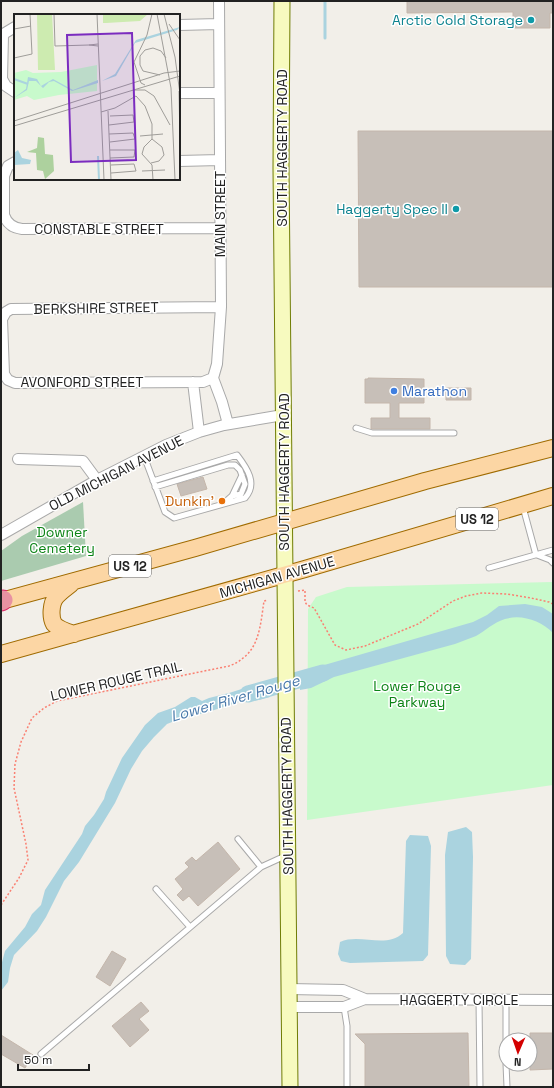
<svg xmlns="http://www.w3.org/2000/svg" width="554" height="1088" viewBox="0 0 554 1088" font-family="'Space Grotesk',sans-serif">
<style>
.cemetery{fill:#aacbaf}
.park{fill:#c8facc}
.water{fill:#aad3df}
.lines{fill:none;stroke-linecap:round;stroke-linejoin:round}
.stream{stroke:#aad3df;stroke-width:3}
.river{stroke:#aad3df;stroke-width:17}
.building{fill:#c7bfb8;stroke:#c4b6ab}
.service-casing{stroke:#a9a9a9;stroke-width:7}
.minor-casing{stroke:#a9a9a9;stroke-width:12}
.secondary-casing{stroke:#707d05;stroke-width:17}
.primary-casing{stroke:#a06b00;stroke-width:18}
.motorway-casing{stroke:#dc2a67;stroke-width:21}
.path{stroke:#fa8072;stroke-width:1.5;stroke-dasharray:2 2;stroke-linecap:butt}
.service{stroke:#fff;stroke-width:5}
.minor{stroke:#fff;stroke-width:10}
.secondary{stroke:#f7fabf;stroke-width:15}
.primary{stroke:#fcd6a4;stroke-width:16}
.motorway{stroke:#e892a2;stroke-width:19}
.culture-dot{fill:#0f9aa8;stroke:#fff;stroke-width:1.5}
.shop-dot{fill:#3f7fe0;stroke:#fff;stroke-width:1.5}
.food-dot{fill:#e8710a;stroke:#fff;stroke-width:1.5}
.labels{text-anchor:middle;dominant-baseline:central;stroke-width:3;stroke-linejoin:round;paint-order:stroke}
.shield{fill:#fff;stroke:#646464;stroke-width:1}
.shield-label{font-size:13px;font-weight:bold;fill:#222}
.culture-label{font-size:14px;fill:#0d838f;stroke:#fff;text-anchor:end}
.street-label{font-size:14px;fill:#222;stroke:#fff}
.shop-label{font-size:14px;fill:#366cbe;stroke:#fff;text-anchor:start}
.food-label{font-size:14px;fill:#c56008;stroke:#fff;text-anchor:end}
.park-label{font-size:14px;fill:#0c8416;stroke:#fff}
.water-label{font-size:15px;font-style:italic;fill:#4a7aab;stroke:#fff}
.inset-river{fill:none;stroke:#aad3df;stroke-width:2}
.inset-road{fill:none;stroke:#9f9d99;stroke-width:1}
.view{fill:#7b2cbf;fill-opacity:0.15;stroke:#7b2cbf;stroke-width:2}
.inset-edge{fill:none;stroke:#222;stroke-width:2}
</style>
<rect width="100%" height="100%" fill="#f2efe9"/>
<path class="cemetery" d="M 83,502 L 86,556 L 1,581 L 1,551 L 22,536 Z"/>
<path class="park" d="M 553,582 L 553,785 L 307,820 L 308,609 L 316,597 L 347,587 Z"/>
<path class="water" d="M 525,604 L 542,607 L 553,614 L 553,633 C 541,621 522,614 505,619 C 494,622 485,631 476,636 C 469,639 462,641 455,644 L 334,677 L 311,688 L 300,690 L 300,672 L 473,622 L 487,615 L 499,606 Z
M 270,680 L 270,697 L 259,700 L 242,701 L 208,712 L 177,720 L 167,724 L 154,737 L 142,751 L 131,769 L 115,803 L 79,862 L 64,881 L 46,917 L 37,931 L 14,955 L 10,968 L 8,982 L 1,991 L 1,966 L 5,951 L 25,927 L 32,914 L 41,905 L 45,890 L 82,834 L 85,826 L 94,815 L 104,799 L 106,792 L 122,758 L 145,725 L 158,713 L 175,707 L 191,697 L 195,697 L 202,701 L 209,698 L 229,693 Z
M 466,827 L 472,832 L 473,857 L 471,959 L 465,965 L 450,964 L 446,956 L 445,855 L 448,832 Z
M 410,835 L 428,836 L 431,846 L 428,955 L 423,961 L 350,963 L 341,961 L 338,954 L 340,942 C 360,933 386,949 403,933 L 406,841 Z"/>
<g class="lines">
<path class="stream" d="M 325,38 L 325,1"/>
<path class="river" d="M 248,694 L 323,673"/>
</g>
<path class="building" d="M 407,1 L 553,1 L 553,13 L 550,13 L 550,28 L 513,28 L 513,12 L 407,13 Z
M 358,131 L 553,131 L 553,287 L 359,287 Z
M 368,378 L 424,379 L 424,403 L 399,403 L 399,418 L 430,418 L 430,429 L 371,429 L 371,418 L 390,418 L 390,403 L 365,403 L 365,379 L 368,379 Z
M 446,388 L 471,388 L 471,400 L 446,400 Z
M 203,477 L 207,489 L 181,496 L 177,484 Z
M 218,842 L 240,869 L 198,906 L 189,896 L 183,901 L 177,895 L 183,889 L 175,879 L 189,867 L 185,863 L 192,857 L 196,861 Z
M 112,951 L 126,959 L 110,986 L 96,977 Z
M 141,1002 L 149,1011 L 139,1019 L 149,1030 L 130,1047 L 112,1026 Z
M 468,1033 L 469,1087 L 365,1087 L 365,1044 L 355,1034 Z
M 530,1033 L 553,1033 L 553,1069 L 530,1070 Z
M 1,1035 L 33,1055 L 25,1068 L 1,1054 Z"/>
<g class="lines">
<g class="service-casing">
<path id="service" d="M 356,428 L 372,433 L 454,433
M 144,456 L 165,512 L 174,518 L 245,498 C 258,484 247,468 237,455 L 153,481
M 155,487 L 228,465 L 235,465 L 240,470 L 245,484 L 241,494 L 232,496
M 224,503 L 232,496 L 242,475
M 523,507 L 536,555
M 537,555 L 550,560 L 553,563
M 489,568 L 553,550
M 238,839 L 261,867
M 156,889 L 190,927
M 479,1000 L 480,1087
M 506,1000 L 506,1040
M 344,1007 L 347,1026 L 347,1087
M 41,1054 L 261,867 L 285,856
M 506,1064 L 507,1087"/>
</g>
<g class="minor-casing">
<path id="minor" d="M 219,1 L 221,307 L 217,364 L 213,378 L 222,402 L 228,424
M 179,25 L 219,24
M 15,27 L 5,33 L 3,36 L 2,79 L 6,86 L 15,92
M 179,93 L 219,93
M 179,161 L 220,160
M 15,162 L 8,166 L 4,176 L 4,215 C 7,224 13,228 22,229 L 220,228
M 213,378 L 203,382 L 15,383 L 8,380 L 4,374 L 2,319 L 6,312 L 11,309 L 221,307
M 193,382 L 199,432
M 18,459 L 83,461 L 97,480
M 1,535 L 97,480 L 166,445 L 199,432 L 224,425 L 283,415
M 365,999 L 553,1000
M 289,1007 L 344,1007 L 365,999 L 343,990 L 289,989"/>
</g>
<g class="secondary-casing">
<path id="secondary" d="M 282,1 L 281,168 L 290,1087"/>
</g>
<g class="primary-casing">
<path id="primary" d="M 71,584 C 66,588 60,592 56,597 C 51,603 50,617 54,624 C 58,629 68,632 74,634
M 1,601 L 195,548 L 425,481 L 553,448
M 1,654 L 305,569 L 553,496"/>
</g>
<g class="motorway-casing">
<path id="motorway" d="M 1,601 L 3,600"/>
</g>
<path class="path" d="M 298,591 L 305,590 L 305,602 L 307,605 L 314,608 L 335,645 L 346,650 L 365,646 L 418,624 L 453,601 L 466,596 L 482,593 L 507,594 L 531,598 L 549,602 L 553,604
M 1,905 L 19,878 L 28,860 L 26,844 L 14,788 L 15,764 L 21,742 L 32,718 L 44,708 L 57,701 L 229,666 C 234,664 239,662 243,658 C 260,646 261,620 264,601 L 268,600"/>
<use href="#service" class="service"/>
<use href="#minor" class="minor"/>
<use href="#secondary" class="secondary"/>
<use href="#primary" class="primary"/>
<use href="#motorway" class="motorway"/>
</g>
<g class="culture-dot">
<circle cx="531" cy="20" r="4"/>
<circle cx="456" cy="209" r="4"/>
</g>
<circle class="shop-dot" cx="394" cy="391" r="4"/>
<circle class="food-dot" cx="222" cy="501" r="4"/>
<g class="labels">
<g class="shield">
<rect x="456" y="508" width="42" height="22" rx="3"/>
<rect x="109" y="555" width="42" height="22" rx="3"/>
</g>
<g class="shield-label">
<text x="477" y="519">US 12</text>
<text x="130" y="566">US 12</text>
</g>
<g class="culture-label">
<text x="523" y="20">Arctic Cold Storage</text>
<text x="448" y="209">Haggerty Spec II</text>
</g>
<g class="street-label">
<text transform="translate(282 148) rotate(-90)">SOUTH HAGGERTY ROAD</text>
<text transform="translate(220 214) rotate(-90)">MAIN STREET</text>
<text x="99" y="229">CONSTABLE STREET</text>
<text transform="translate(96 308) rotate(-1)">BERKSHIRE STREET</text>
<text x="82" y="382">AVONFORD STREET</text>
<text transform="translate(284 472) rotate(-90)">SOUTH HAGGERTY ROAD</text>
<text transform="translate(116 473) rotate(-27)">OLD MICHIGAN AVENUE</text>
<text transform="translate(277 577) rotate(-16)">MICHIGAN AVENUE</text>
<text transform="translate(116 681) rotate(-13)">LOWER ROUGE TRAIL</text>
<text transform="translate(287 796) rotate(-91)">SOUTH HAGGERTY ROAD</text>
<text x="459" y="1000">HAGGERTY CIRCLE</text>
</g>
<g class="shop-label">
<text x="402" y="391">Marathon</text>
</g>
<g class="food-label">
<text x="214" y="501">Dunkin'</text>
</g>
<g class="park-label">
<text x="62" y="532">Downer<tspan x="62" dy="16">Cemetery</tspan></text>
<text x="417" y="686">Lower Rouge<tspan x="417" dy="16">Parkway</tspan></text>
</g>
<g class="water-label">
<text transform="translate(235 698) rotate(-16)">Lower River Rouge</text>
</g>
</g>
<g transform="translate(14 14)">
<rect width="166" height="166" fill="#f2efe9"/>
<path d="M 23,0 L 38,0 L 41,56 L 24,56 ZM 89,0 L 134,0 L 126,7 L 92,9 L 89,9 Z" fill="#cdebb0"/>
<path d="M 24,123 L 30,124 L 31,140 L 39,141 L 40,157 L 31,165 L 29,157 L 23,156 L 22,139 L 13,138 L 23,134 Z" fill="#add19e"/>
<path d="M 83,51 L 83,77 L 45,81 L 20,86 L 13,82 L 0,86 L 0,59 L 12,56 L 19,59 L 47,58 Z" fill="#c8facc"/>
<path d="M 166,13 L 163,16 L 121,29 L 102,62 L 88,67 L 101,60 L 122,26 ZM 14,63 L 23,65 L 27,72 L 39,65 L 59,76 L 84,66 L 84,69 L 58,77 L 40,67 L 35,68 L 29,74 L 22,67 L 15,67 L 13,76 L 0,84 L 12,75 ZM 4,136 L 8,144 L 17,146 L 16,150 L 0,151 L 0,139 Z" fill="#aad3df"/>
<path class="inset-river" d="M 0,65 L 14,70M 84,142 L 85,166"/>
<path class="inset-road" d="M 40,0 L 41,32 L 75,31M 83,0 L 90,166M 143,0 L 157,74 L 161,166M 150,0 L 161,43 L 166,80M 155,10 L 166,26M 0,15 L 17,12M 84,30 L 75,31 L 84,32M 0,44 L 18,40 L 16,0M 146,61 L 129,57 L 126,51 L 126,42 L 131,36 L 139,34 L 147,37 L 152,44M 131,71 L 127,69 L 120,48 L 133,21 L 138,0M 119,76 L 131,76 L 140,82 L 156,111M 165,77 L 166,130M 122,82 L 131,92 L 138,110 L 138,125 L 130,133 L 128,140 L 138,151 L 139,166M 94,97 L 97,166M 87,98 L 101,94 L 122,82M 0,107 L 150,59 L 166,57M 95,111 L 120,108 L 119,101 L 96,102M 0,112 L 166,62M 95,120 L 119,119 L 121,125 L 96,128M 126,122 L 149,120M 96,136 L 121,136 L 120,143 L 96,144M 137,149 L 145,147 L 150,141 L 148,133 L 138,125M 97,151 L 120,150 L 122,157 L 97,159M 128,157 L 151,156"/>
<path class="view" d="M 118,19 L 122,146 L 57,148 L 53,21 Z"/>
<rect width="166" height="166" class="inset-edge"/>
</g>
<rect width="554" height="1088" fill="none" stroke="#222222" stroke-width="4"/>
<g transform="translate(518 1052) rotate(182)"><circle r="19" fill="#ffffff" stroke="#a7a7a7"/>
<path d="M0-3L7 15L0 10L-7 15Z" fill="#d40000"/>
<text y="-6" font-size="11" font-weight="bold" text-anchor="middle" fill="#222222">N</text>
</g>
<path d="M18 1064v6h71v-6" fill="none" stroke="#222222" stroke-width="2"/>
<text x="24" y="1064" font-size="12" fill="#222222" stroke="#ffffff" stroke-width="3" paint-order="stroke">50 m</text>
</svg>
